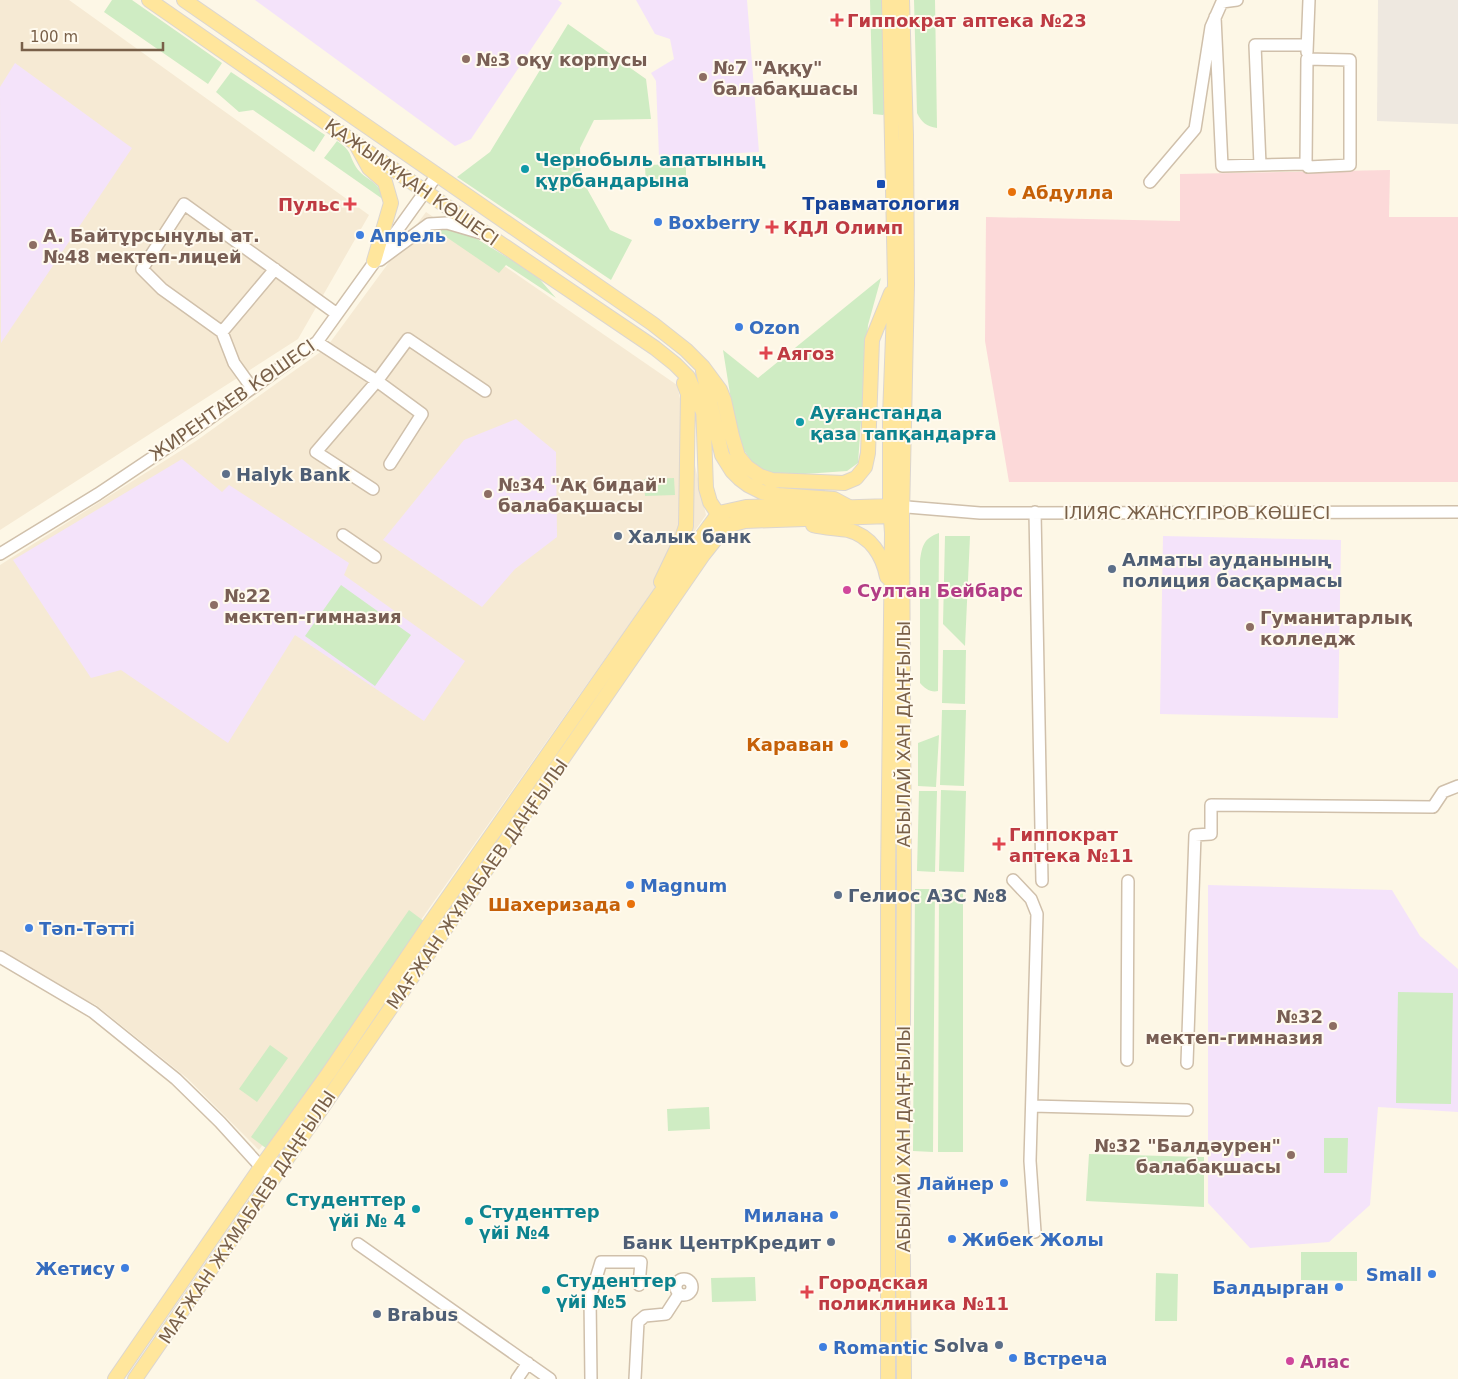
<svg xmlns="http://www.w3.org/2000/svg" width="1458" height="1379" viewBox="0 0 1458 1379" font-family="'DejaVu Sans',sans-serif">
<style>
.residential{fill:#f6ead4}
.industrial{fill:#eee8e0}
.education{fill:#f4e3fa}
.medical{fill:#fcd9d9}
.green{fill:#cfecc3}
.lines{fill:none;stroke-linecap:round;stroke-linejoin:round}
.minor-casing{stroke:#d0c0ab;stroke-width:14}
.major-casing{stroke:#dcd6d0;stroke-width:16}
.minor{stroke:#fff;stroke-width:11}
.major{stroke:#ffe69c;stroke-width:14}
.health-dot{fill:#e0444e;stroke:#fffaee;stroke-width:2}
.education-dot{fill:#8d6e63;stroke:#fffaee;stroke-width:2}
.culture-dot{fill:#0f9aa8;stroke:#fffaee;stroke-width:2}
.transit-dot{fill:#1a4fb4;stroke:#fffaee;stroke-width:2}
.food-dot{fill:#e8710a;stroke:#fffaee;stroke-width:2}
.shop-dot{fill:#3f7fe0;stroke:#fffaee;stroke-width:2}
.service-dot{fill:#5c6f8a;stroke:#fffaee;stroke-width:2}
.hotel-dot{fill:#d1479c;stroke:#fffaee;stroke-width:2}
.labels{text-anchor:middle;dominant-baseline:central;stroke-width:4;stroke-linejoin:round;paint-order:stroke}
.health-label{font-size:18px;font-weight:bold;fill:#be3a42;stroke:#fffaee;text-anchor:start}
.education-label{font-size:18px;font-weight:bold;fill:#785e54;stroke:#fffaee;text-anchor:start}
.culture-label{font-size:18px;font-weight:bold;fill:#0d838f;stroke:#fffaee;text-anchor:start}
.street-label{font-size:18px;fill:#796049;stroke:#fffaee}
.food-label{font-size:18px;font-weight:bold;fill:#c56008;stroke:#fffaee;text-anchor:end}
.transit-label{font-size:18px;font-weight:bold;fill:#164399;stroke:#fffaee}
.shop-label{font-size:18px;font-weight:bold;fill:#366cbe;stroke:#fffaee;text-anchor:start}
.service-label{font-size:18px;font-weight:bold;fill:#4e5e75;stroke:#fffaee;text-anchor:start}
.hotel-label{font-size:18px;font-weight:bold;fill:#b23c85;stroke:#fffaee;text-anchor:start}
</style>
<rect width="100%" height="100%" fill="#fdf7e6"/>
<path class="residential" d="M 0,0 L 69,0 L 369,215 L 298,339 L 0,530 Z
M 426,212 L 677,385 L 706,515 L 259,1150 L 187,1078 L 96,1005 L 15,967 L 0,956 L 0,565 L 196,441 L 326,348 Z"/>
<path class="industrial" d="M 1378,0 L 1458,0 L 1458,124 L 1377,121 Z"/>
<path class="education" d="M 255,0 L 558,0 L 562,3 L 471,139 L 455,146 Z
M 636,0 L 747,0 L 759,152 L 659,157 L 656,81 L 651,73 L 674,59 L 670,39 L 655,34 Z
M 15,63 L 132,148 L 1,343 L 0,87 Z
M 516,419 L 556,452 L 557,537 L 515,569 L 482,607 L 383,540 L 464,440 Z
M 182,459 L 222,492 L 229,485 L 349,563 L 344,575 L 465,661 L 424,721 L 295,635 L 228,743 L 121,670 L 91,678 L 13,560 Z
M 1163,536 L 1341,540 L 1338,718 L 1160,714 Z
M 1208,885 L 1392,890 L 1420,936 L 1458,969 L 1458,1112 L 1378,1107 L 1370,1205 L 1329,1242 L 1250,1248 L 1208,1203 Z"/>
<path class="medical" d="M 1390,170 L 1389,217 L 1458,217 L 1458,482 L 1009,482 L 985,341 L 986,217 L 1180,221 L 1180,174 Z"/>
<path class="green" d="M 112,0 L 132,0 L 222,63 L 208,84 L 104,12 Z
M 870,0 L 885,0 L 888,111 L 883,115 L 873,114 Z
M 914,0 L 935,0 L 937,128 C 926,126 922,123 917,113 Z
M 568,24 L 646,79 L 651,119 L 594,120 L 580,148 L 581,178 L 610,230 L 632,240 L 611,280 L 457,177 L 490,152 Z
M 231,72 L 325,135 L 314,152 L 253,110 L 239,112 L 216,92 Z
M 337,141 C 352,151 348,153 356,167 C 365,181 380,180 384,200 L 324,158 Z
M 686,164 L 686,186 L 646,187 L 645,165 Z
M 454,229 L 469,234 L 536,275 L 556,298 L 506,265 L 499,273 L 436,230 Z
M 881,278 L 868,325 L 858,463 L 847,471 L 790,475 L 771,475 L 752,462 L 741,446 L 735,425 L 723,350 L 758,378 Z
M 674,478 L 675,495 L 645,496 L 644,479 Z
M 939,533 L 938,691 C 931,693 924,688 920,683 L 920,561 C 922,546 924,538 939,533 Z
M 945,536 L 970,536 L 965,646 L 943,624 Z
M 341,585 L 411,635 L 375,686 L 305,636 Z
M 943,650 L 966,650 L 965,704 L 942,703 Z
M 942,710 L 966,710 L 964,786 L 940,785 Z
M 939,735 L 936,787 L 918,786 L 918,743 Z
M 941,790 L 966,791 L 964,872 L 939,871 Z
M 919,791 L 937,791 L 935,872 L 917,871 Z
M 915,889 L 935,889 L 933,1152 L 913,1151 Z
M 939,890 L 963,890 L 963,1152 L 938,1152 Z
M 409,910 L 425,922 L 267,1149 L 251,1137 Z
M 1398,992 L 1453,993 L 1451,1104 L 1396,1103 Z
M 270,1045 L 288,1058 L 257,1102 L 239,1089 Z
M 709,1107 L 710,1129 L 668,1131 L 667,1109 Z
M 1324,1138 L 1348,1138 L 1347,1173 L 1324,1173 Z
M 1089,1154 L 1204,1157 L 1204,1207 L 1086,1201 Z
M 1301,1252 L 1357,1252 L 1357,1281 L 1301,1280 Z
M 1156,1273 L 1178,1274 L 1177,1321 L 1155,1321 Z
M 755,1277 L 756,1301 L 712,1302 L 711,1278 Z"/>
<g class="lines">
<g class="minor-casing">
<path id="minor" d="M 1215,17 L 1222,166 L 1306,164 L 1308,167 L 1350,165 L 1350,60 L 1307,59 L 1306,164
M 1307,52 L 1309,0
M 1260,165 L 1255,45 L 1307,45
M 1150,182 L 1195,129 L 1211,27 L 1222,2 L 1237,0
M 380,260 L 429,224 L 447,223 L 481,233
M 222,332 L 275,269
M 317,342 L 377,381 L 408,339 L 485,391
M 252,388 L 234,363 L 222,332 L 162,289 L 142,269 L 184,204 L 337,314
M 373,489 L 316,452 L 377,381 L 422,414 L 390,464
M 895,506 L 980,513 L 1458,512
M 1035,512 L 1042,881
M 343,535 L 375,557
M 0,554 L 98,494 L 189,433 L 317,342 L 437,175
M 1013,880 L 1031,899 L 1037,914 L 1030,1161 L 1035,1232
M 0,957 L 93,1012 L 176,1079 L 220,1122 L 261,1167 L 274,1176
M 1127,1060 L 1128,881
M 1187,1063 L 1195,835 L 1211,834 L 1211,805 L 1433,807 L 1443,792 L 1458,786
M 1032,1106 L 1187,1110
M 358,1244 L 550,1379
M676 1287a8 8 0 1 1 16 0a8 8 0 1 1-16 0Z
M 517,1379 L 528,1363
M 591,1379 L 590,1298 L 601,1262 L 641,1262 L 639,1285
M 635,1379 L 638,1322 L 645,1316 L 666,1314 L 679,1294"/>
</g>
<g class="major-casing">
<path id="major" d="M 149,0 L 488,235 L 655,348 L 675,364 L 688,377 L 703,412
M 184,0 L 653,324 L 686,350 L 703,367 L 720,390 L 724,400 L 732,436 L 738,456 L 747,467 L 760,476 L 772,480 L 844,483 L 856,478 L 865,467 L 868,453 L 872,340 L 891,293
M 902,0 L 906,135 L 907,284 L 902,516 L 904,879 L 902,1158 L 904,1379
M 357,146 L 369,168 L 385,182 L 391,203 L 374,261
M 703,371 L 722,455 L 732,471 L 740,479 L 748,485 L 762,492 L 778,495 L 834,499 L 849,507
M 703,403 L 706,488 L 710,502 L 722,520
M 719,513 L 746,507 L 782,506 L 829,508 L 890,506
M 813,525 C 824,528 837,528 848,530 C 871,536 883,556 887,577
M 661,582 L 682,538 L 686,526 L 688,394 L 684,383
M 115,1379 L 261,1167 L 328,1074 L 431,922 L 659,595 L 719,513
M 135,1379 L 703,555 L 726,526 L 745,521 L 891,516
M 888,1379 L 888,876 L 892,533 L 890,506 L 890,416 L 895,283 L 889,0"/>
</g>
<use href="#minor" class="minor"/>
<use href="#major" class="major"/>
</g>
<g class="health-dot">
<path d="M834.5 12.5h5v5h5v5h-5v5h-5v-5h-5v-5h5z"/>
<path d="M347.5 196.5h5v5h5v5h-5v5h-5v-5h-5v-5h5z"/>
<path d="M769.5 219.5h5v5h5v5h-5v5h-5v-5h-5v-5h5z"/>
<path d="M763.5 345.5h5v5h5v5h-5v5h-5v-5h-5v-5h5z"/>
<path d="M996.5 836.5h5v5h5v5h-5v5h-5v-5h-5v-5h5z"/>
<path d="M804.5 1284.5h5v5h5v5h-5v5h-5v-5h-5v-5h5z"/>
</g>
<g class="education-dot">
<circle cx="466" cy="59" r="5"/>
<circle cx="703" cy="77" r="5"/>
<circle cx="33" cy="245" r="5"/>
<circle cx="488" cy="494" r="5"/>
<circle cx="214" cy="605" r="5"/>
<circle cx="1250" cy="627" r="5"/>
<circle cx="1333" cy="1026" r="5"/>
<circle cx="1291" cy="1155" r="5"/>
</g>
<g class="culture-dot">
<circle cx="525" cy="169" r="5"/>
<circle cx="800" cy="422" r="5"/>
<circle cx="416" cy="1209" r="5"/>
<circle cx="469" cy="1221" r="5"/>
<circle cx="546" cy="1290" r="5"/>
</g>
<rect class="transit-dot" x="876" y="179" width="10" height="10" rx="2.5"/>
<g class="food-dot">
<circle cx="1012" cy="192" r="5"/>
<circle cx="844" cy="744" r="5"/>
<circle cx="631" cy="904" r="5"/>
</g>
<g class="shop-dot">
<circle cx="658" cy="222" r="5"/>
<circle cx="360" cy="235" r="5"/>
<circle cx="739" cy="327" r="5"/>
<circle cx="630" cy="885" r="5"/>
<circle cx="29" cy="928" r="5"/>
<circle cx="1004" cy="1183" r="5"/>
<circle cx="834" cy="1215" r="5"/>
<circle cx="952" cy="1239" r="5"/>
<circle cx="125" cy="1268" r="5"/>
<circle cx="1432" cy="1274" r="5"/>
<circle cx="1339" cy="1287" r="5"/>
<circle cx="823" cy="1347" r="5"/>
<circle cx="1013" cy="1358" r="5"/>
</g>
<g class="service-dot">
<circle cx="226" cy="474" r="5"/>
<circle cx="618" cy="536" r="5"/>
<circle cx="1112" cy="569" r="5"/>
<circle cx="838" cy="895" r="5"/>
<circle cx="831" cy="1242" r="5"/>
<circle cx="377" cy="1314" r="5"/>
<circle cx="999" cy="1345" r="5"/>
</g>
<g class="hotel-dot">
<circle cx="847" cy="590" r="5"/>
<circle cx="1290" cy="1361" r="5"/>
</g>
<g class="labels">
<g class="health-label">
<text x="847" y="20">Гиппократ аптека №23</text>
<text x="340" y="204" text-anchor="end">Пульс</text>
<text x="783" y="227">КДЛ Олимп</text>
<text x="777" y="353">Аягоз</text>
<text x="1009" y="834">Гиппократ<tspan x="1009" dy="21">аптека №11</tspan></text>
<text x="818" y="1282">Городская<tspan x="818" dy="21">поликлиника №11</tspan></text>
</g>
<g class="education-label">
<text x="476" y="59">№3 оқу корпусы</text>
<text x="713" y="67">№7 "Аққу"<tspan x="713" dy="21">балабақшасы</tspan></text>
<text x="43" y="235">А. Байтұрсынұлы ат.<tspan x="43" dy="21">№48 мектеп-лицей</tspan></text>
<text x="498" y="484">№34 "Ақ бидай"<tspan x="498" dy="21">балабақшасы</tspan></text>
<text x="224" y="595">№22<tspan x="224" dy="21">мектеп-гимназия</tspan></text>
<text x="1260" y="617">Гуманитарлық<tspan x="1260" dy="21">колледж</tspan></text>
<text x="1323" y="1016" text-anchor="end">№32<tspan x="1323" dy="21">мектеп-гимназия</tspan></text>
<text x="1281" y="1145" text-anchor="end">№32 "Балдәурен"<tspan x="1281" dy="21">балабақшасы</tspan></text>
</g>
<g class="culture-label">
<text x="535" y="159">Чернобыль апатының<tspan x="535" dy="21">құрбандарына</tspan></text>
<text x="810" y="412">Ауғанстанда<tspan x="810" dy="21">қаза тапқандарға</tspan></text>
<text x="406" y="1199" text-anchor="end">Студенттер<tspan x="406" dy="21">үйі № 4</tspan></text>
<text x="479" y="1211">Студенттер<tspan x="479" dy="21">үйі №4</tspan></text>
<text x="556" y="1280">Студенттер<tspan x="556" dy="21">үйі №5</tspan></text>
</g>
<g class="street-label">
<text transform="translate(412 182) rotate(35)">ҚАЖЫМҰҚАН КӨШЕСІ</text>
<text transform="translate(232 400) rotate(-35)">ЖИРЕНТАЕВ КӨШЕСІ</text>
<text x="1197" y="512">ІЛИЯС ЖАНСҮГІРОВ КӨШЕСІ</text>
<text transform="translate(903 734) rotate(-90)">АБЫЛАЙ ХАН ДАҢҒЫЛЫ</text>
<text transform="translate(477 884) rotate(-55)">МАҒЖАН ЖҰМАБАЕВ ДАҢҒЫЛЫ</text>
<text transform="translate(903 1139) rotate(-90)">АБЫЛАЙ ХАН ДАҢҒЫЛЫ</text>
<text transform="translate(247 1217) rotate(-56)">МАҒЖАН ЖҰМАБАЕВ ДАҢҒЫЛЫ</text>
</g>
<g class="food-label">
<text x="1022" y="192" text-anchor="start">Абдулла</text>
<text x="834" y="744">Караван</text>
<text x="621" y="904">Шахеризада</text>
</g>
<g class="transit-label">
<text x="881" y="203">Травматология</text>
</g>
<g class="shop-label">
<text x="668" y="222">Boxberry</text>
<text x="370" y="235">Апрель</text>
<text x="749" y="327">Ozon</text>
<text x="640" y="885">Magnum</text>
<text x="39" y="928">Тәп-Тәтті</text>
<text x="994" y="1183" text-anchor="end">Лайнер</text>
<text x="824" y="1215" text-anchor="end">Милана</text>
<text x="962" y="1239">Жибек Жолы</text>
<text x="115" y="1268" text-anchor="end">Жетису</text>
<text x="1422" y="1274" text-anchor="end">Small</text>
<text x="1329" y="1287" text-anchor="end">Балдырган</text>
<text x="833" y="1347">Romantic</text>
<text x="1023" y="1358">Встреча</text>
</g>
<g class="service-label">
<text x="236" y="474">Halyk Bank</text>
<text x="628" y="536">Халык банк</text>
<text x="1122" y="559">Алматы ауданының<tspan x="1122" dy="21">полиция басқармасы</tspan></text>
<text x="848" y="895">Гелиос АЗС №8</text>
<text x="821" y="1242" text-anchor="end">Банк ЦентрКредит</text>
<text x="387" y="1314">Brabus</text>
<text x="989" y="1345" text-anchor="end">Solva</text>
</g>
<g class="hotel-label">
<text x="857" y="590">Султан Бейбарс</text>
<text x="1300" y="1361">Алас</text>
</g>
</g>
<path d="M22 42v8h141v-8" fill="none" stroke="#796049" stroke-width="2.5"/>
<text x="30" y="42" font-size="15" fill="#796049" stroke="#fffaee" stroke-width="4" paint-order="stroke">100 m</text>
</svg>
